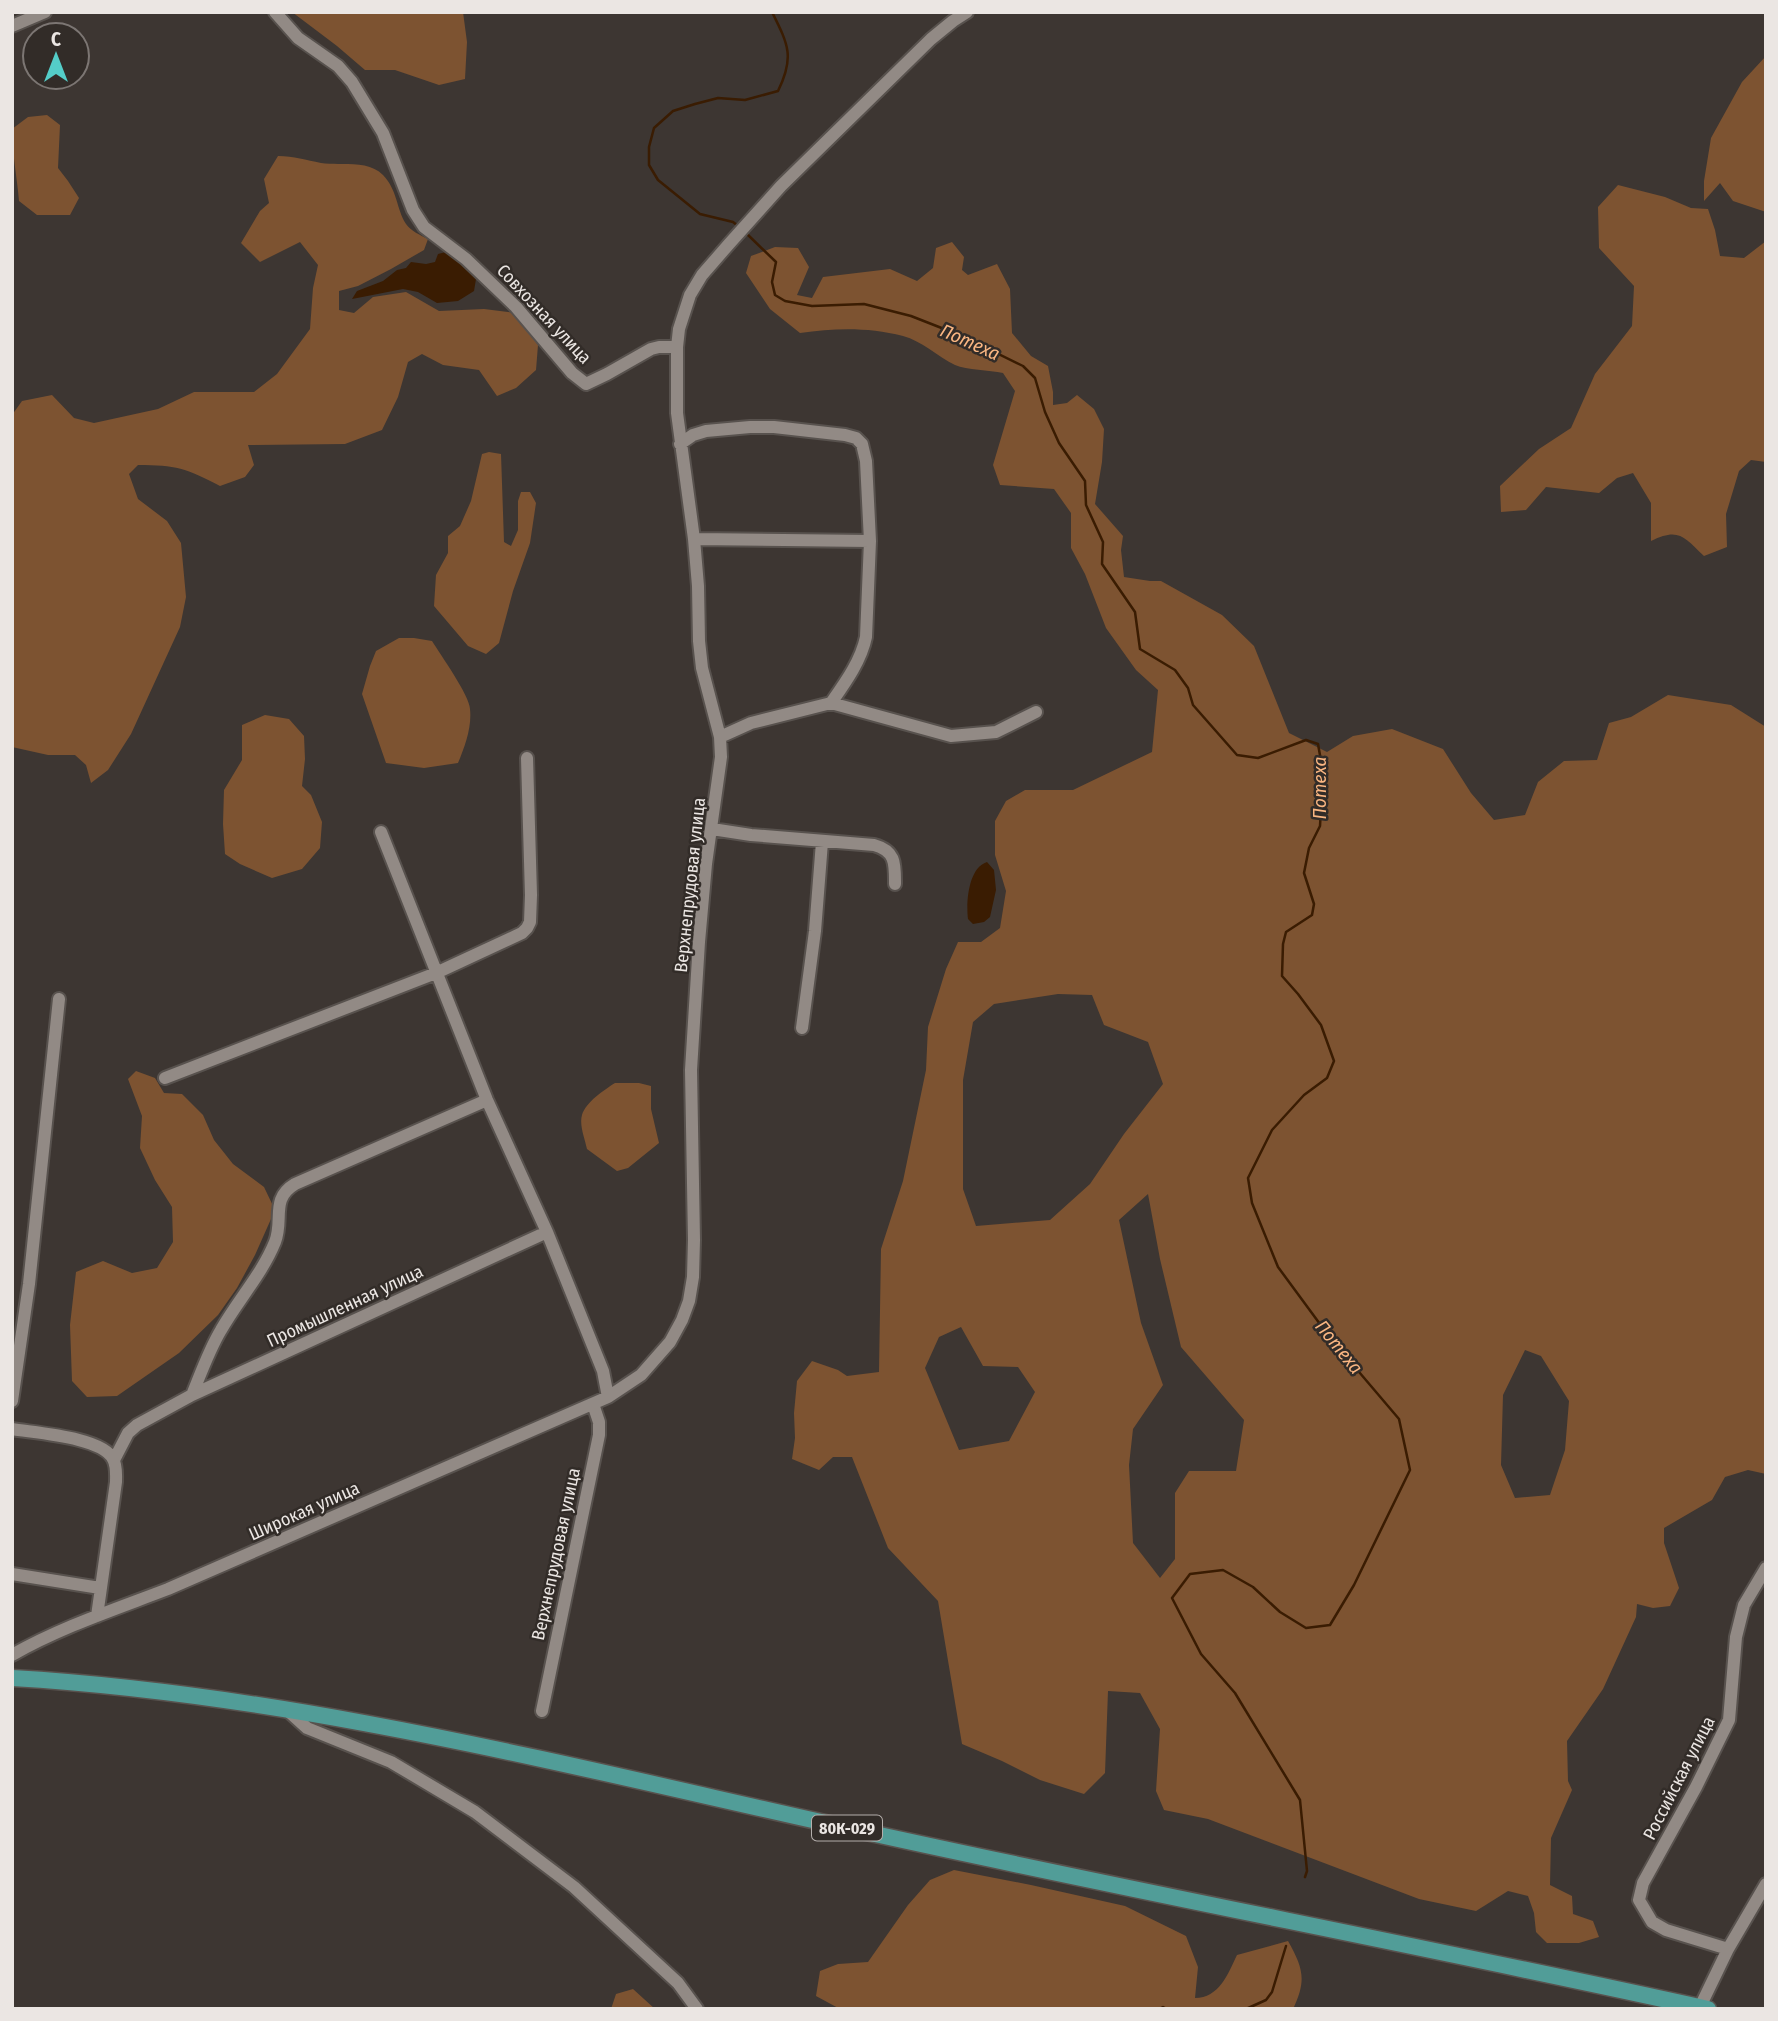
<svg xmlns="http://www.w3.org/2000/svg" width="1778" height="2021" viewBox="0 0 1778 2021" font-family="'Fira Sans Condensed',sans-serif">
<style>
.forest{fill:#7d5331;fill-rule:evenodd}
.water{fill:#3a1c02}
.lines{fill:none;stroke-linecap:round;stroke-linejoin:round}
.stream{stroke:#3a1c02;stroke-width:2.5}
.minor-casing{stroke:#58524e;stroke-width:16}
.major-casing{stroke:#58524e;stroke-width:19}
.minor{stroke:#928a85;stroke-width:12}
.major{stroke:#519d98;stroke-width:16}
.labels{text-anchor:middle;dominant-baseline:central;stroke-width:5;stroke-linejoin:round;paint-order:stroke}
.shield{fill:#322c28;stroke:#b4aeab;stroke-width:2}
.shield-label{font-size:16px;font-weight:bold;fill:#ebe6e3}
.street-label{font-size:18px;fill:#ebe6e3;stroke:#322c28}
.water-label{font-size:19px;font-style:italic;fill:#fab682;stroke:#322c28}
</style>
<rect width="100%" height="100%" fill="#3d3632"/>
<path class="forest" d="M 292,12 L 463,12 L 467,42 L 465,79 L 439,85 L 395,70 L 365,70 L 337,46 Z
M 1766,56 L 1766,212 L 1733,201 L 1720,183 L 1704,201 L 1704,181 L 1711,138 L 1742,82 Z
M 47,115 L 60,125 L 58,168 L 68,181 L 79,198 L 70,215 L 37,215 L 19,201 C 17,177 12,153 12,129 L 28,117 Z
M 278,156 C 294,156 306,160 321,163 C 340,166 368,159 383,175 C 398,191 396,208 406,224 C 411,231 420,235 428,239 L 424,250 L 391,269 L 358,286 L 339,291 L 339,310 L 354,313 L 373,297 L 406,292 L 439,311 L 484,309 L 515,313 L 538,345 L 536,370 L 516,388 L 497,396 L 479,370 L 443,365 L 422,354 L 408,362 L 398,397 L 382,430 L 345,444 L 248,445 L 254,465 L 245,477 L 220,486 C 186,468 176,465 138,465 L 129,474 L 138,499 L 167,521 L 181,543 L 186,597 L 180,627 L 131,734 L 108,770 L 91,783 L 86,765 L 75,755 L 48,755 L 12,747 L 12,415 L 22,401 L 52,395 L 74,418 L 94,423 L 158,409 L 194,392 L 254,392 L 277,374 L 310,329 L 313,288 L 318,265 L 300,242 L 260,262 L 241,243 L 260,211 L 269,203 L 264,179 Z
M 1618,185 L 1665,197 L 1691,208 L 1708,209 L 1715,230 L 1720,256 L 1744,258 L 1766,241 L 1766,462 L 1751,460 L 1739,471 L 1726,514 L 1727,547 L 1704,556 C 1684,537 1679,527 1651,541 L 1651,503 L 1633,473 L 1617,478 L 1599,493 L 1546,487 L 1526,510 L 1501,512 L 1500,486 L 1539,449 L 1571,428 L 1595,374 L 1632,326 L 1634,286 L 1599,248 L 1598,207 Z
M 952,242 L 964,257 L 962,270 L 968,275 L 997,264 L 1010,289 L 1012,333 L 1031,356 L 1048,366 L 1053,392 L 1053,405 L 1067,403 L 1077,395 L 1094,409 L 1104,429 L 1102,462 L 1095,504 L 1123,536 L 1121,550 L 1124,577 L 1150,581 L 1161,581 L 1222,615 L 1254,646 L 1289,733 L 1327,752 L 1353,736 L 1392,729 L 1443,749 L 1471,793 L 1494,820 L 1525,815 L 1538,782 L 1564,761 L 1597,760 L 1609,723 L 1631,717 L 1668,695 L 1731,705 L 1766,727 L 1766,1474 L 1748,1470 L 1725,1477 L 1712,1500 L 1664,1528 L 1664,1543 L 1679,1588 L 1670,1606 L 1653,1608 L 1637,1604 L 1636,1617 L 1603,1689 L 1567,1741 L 1568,1781 L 1572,1790 L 1551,1838 L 1550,1885 L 1572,1896 L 1573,1914 L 1593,1921 L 1599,1937 L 1579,1943 L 1547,1943 L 1536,1932 L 1534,1913 L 1528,1896 L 1508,1891 L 1476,1911 L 1419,1899 L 1208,1819 L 1164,1810 L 1156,1791 L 1160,1729 L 1140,1693 L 1108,1691 L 1105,1773 L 1084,1794 L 1040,1780 L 1002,1761 L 962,1744 L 938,1601 L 888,1548 L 852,1457 L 833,1457 L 819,1470 L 792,1459 L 795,1438 L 794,1413 L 797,1381 L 812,1361 L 838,1370 L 847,1376 L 879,1372 L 881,1249 L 903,1181 L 926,1070 L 928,1027 L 946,969 L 958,942 L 981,942 L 1000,928 L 1006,891 L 995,855 L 995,821 L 1006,801 L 1025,790 L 1073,790 L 1152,752 L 1158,690 L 1136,670 L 1106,628 L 1085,574 L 1071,548 L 1071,513 L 1054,489 L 1000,485 L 993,465 L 1015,391 L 1003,373 C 989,370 967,370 955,365 C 937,356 922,341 903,336 C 868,327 835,328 800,333 L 770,309 L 746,273 L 751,256 L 775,247 L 798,248 L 809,267 L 797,295 L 812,298 L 823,277 L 890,269 L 917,281 L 933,268 L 936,248 ZM 1058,994 L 1092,995 L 1104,1025 L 1148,1042 L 1163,1084 L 1124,1134 L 1090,1184 L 1050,1220 L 976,1226 L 963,1189 L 963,1080 L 973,1022 L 994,1004 ZM 1148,1194 L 1160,1259 L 1181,1347 L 1244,1420 L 1236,1471 L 1189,1471 L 1175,1493 L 1175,1559 L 1160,1578 L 1133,1543 L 1129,1465 L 1133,1429 L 1163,1385 L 1141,1323 L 1119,1220 ZM 961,1327 L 983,1366 L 1018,1367 L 1035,1392 L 1009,1441 L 959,1450 L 925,1368 L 939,1337 ZM 1525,1350 L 1541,1356 L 1569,1401 L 1565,1450 L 1550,1495 L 1515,1498 L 1501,1465 L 1503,1395 Z
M 489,452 L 501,454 L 504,542 L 511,546 L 518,530 L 518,501 L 521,492 L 530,492 L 536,503 L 530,543 L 513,591 L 499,643 L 486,654 L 468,646 L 434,606 L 436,575 L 448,553 L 448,536 L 460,526 L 471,501 L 482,454 Z
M 399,638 L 414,638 L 432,641 C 440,654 470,696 470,709 C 472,727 465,746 458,763 L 424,768 L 386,763 L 362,694 L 370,666 L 376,651 Z
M 265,715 L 289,719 L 304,736 L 305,759 L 302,786 L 311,795 L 322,822 L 320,848 L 302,869 L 272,878 L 240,864 L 225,854 L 223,824 L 224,790 L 242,760 L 242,725 Z
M 136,1071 L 155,1078 L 164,1093 L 182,1094 L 203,1115 L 214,1140 L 233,1164 L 264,1187 L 275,1210 L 255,1255 L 237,1288 L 218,1315 L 179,1353 L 117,1396 L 87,1397 L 72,1381 L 70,1325 L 76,1272 L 103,1261 L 132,1273 L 157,1268 L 173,1242 L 172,1207 L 155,1180 L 140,1148 L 142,1116 L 128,1079 Z
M 615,1083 L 639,1083 L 651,1086 L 651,1109 L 659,1143 L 628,1168 L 617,1171 L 587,1149 C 585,1139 579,1125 582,1115 C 586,1102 604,1090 615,1083 Z
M 954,1870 L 1031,1885 L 1125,1906 L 1186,1936 L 1198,1967 L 1195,1998 C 1219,1998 1228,1974 1237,1955 L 1288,1941 C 1303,1968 1307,1980 1293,2009 L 840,2009 L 816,1996 L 820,1971 L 838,1964 L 868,1962 L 908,1905 L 930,1880 Z
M 633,1989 L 655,2009 L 611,2009 L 616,1994 Z"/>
<path class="water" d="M 446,252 L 461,264 L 476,279 L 474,291 L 458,301 L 437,303 L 418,292 L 403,289 L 352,299 L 357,291 L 383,281 L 397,270 L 406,268 L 411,262 L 426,264 L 435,262 L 438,254 Z
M 987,862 L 994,870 L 996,890 L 990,917 L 984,922 L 973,924 L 968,919 C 966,903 968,868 987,862 Z"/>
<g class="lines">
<path class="stream" d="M 738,226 L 733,222 L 700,214 L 658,180 L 649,165 L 649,147 L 654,128 L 673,111 L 695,104 L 718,98 L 745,100 L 778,91 C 795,57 788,44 772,12
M 746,233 L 776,262 L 772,282 L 775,295 L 785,301 L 812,306 L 864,304 L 911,316 L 962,336 L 1023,366 L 1035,378 L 1045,412 L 1059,443 L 1085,481 L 1086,505 L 1103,542 L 1102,564 L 1135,612 L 1140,649 L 1175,670 L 1188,688 L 1193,705 L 1237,755 L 1258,758 L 1306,740 L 1318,744 L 1323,772 L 1320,826 L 1309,848 L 1304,873 L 1314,904 L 1312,915 L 1286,932 L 1283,944 L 1282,976 L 1298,994 L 1321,1025 L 1334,1061 L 1327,1078 L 1304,1095 L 1272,1130 L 1248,1178 L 1252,1203 L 1278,1267 L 1331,1339 L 1399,1419 L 1410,1470 L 1354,1585 L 1330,1625 L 1306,1628 L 1280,1612 L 1253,1587 L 1223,1570 L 1190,1574 L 1172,1598 L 1201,1654 L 1235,1693 L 1300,1800 L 1307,1871 L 1305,1877
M 1159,2009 L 1163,2007 L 1167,2009
M 1246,2009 L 1266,2000 L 1272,1992 L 1286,1946"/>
<g class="minor-casing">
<path id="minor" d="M 275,12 L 298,38 L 338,66 L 352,82 L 383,133 L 413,210 L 424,227 L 466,259 L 516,307 L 572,373 L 586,384 L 607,374 L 651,349 L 659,347 L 677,347
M 12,26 L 45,12
M 680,444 L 693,435 L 706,431 L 750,427 L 774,427 L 845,435 L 856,438 L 862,444 L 866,461 L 870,541 L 866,637 C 861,661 845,683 831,703
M 694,539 L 870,541
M 720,737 L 751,723 L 831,703 L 951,736 L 996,732 L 1036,712
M 712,829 L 751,835 L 874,845 C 896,851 895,864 895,884
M 381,832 L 487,1100 L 547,1232
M 802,1028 L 815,931 L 822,842
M 165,1078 L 436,973 L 522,933 L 527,928 L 530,922 L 531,895 L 527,758
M 192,1395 C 201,1373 209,1350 221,1330 C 238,1300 262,1274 275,1242 C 284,1219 270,1199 295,1184 L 487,1100
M 12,1401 L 29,1284 L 59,999
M 12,1429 C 35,1433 102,1437 113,1459 C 117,1466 116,1475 116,1482 L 97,1616
M 114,1460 L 128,1433 L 137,1425 L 192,1395 L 547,1232 L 603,1371 L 608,1397
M 12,1574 L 100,1588
M 12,1655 C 61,1627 116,1609 168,1589 L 608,1397 L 641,1375 L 670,1342 L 682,1320 L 689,1301 L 693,1277 L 694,1240 L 691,1070 L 699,942 L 706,864 L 721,757 L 720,737 L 702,668 L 699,641 L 698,586 L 694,539 L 677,413 L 677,347 L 679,329 L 690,295 L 702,275 L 729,244 L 781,186 L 931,39 L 953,21 L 967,12
M 286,1709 L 307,1728 L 391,1762 L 475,1812 L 574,1887 L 678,1983 L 697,2009
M 542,1711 L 599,1435 L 599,1422 L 593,1404
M 1728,1949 L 1666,1930 L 1652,1922 L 1639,1900 L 1643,1883 L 1696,1787 L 1729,1720 L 1736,1637 L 1744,1605 L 1766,1568
M 1700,2007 L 1728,1949 L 1766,1884"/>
</g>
<g class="major-casing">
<path id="major" d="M 12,1678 C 302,1695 584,1770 866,1832 C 1146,1894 1428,1947 1708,2009"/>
</g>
<use href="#minor" class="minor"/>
<use href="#major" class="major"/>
</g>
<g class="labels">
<rect class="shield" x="812" y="1815.5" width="70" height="25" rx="5"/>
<g class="shield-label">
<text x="847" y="1828">80К-029</text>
</g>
<g class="street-label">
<text transform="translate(544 314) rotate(47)">Совхозная улица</text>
<text transform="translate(690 885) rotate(-84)">Верхнепрудовая улица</text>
<text transform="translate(345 1306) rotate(-25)">Промышленная улица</text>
<text transform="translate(304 1511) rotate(-24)">Широкая улица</text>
<text transform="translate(556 1554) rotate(-78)">Верхнепрудовая улица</text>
<text transform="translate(1679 1778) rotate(-63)">Российская улица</text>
</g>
<g class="water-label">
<text transform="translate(970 342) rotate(24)">Потеха</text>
<text transform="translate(1319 788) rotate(-90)">Потеха</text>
<text transform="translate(1339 1347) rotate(51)">Потеха</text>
</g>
</g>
<rect width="1778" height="2021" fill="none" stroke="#ebe6e3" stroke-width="28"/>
<g transform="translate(56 56)"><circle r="33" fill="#322c28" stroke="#7c7673" stroke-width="2"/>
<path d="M0-5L12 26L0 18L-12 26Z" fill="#54cdc8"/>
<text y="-10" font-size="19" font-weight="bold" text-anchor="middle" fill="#ebe6e3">С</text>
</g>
</svg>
